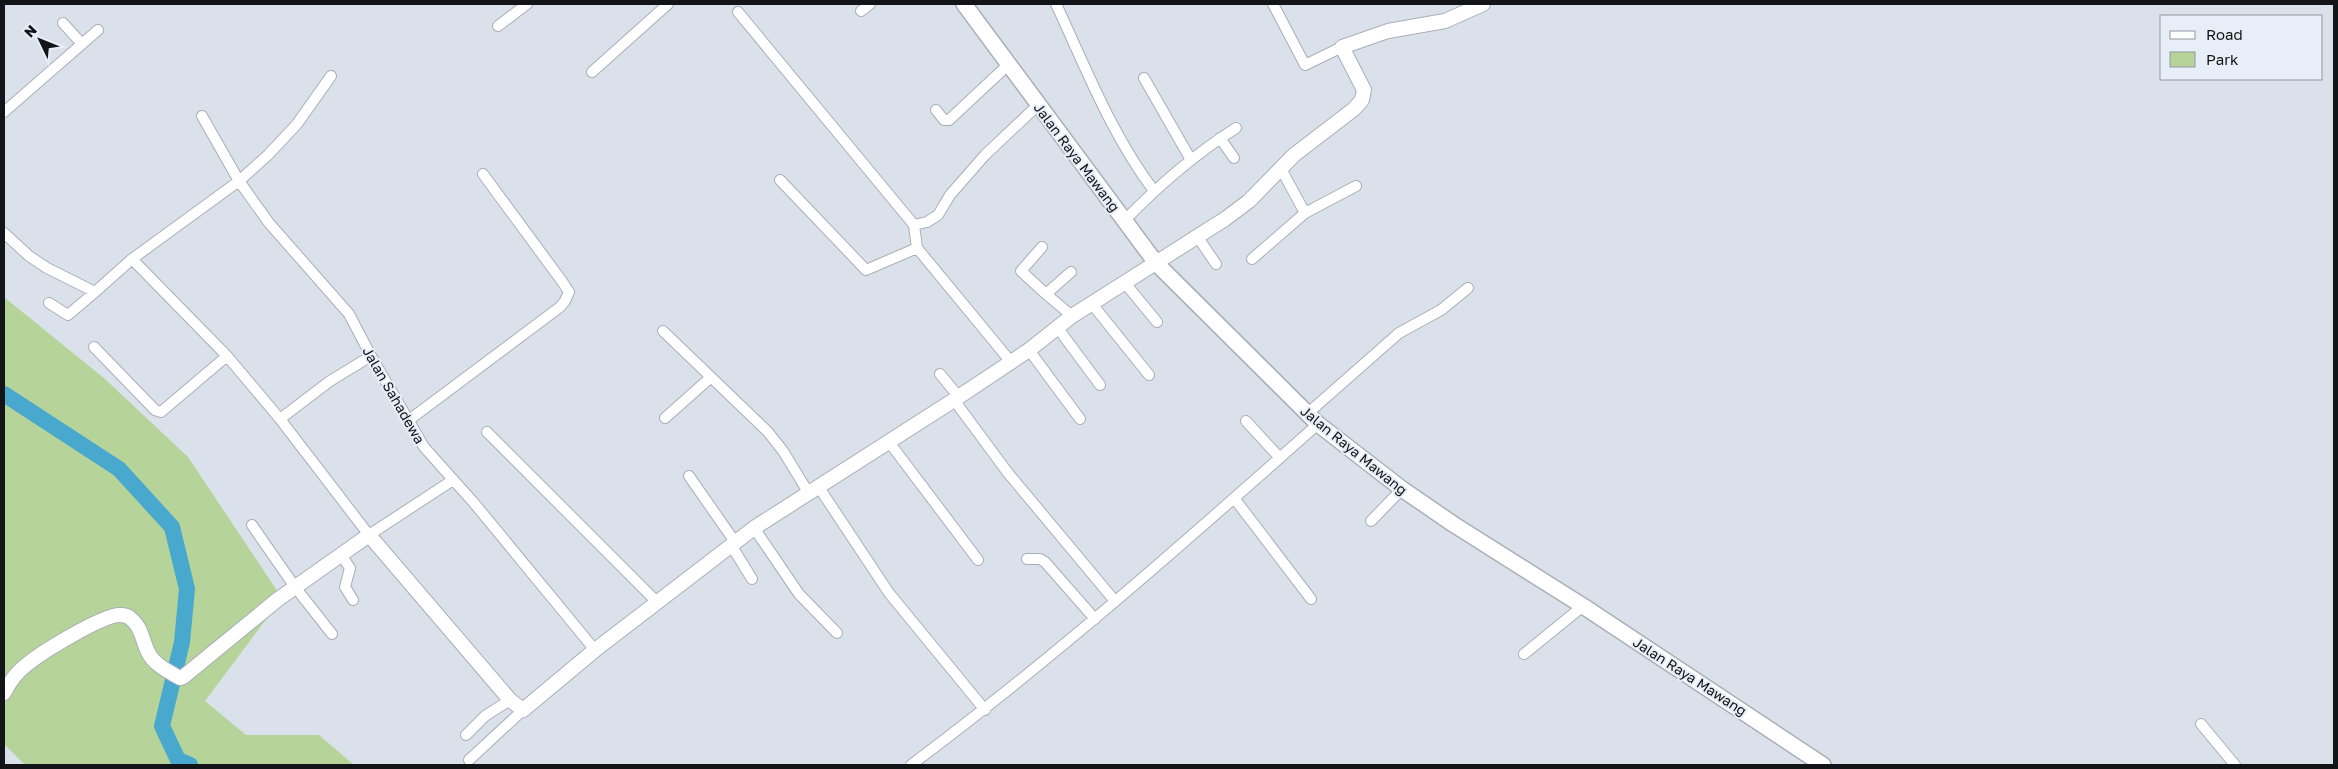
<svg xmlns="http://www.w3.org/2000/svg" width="2338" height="769" viewBox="0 0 2338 769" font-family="'Golos Text',sans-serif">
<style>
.green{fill:#b6d499}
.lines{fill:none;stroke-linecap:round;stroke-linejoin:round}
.river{stroke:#48a8ce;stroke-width:16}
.minor-casing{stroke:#a9aeb7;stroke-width:12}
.tertiary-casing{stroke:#a9aeb7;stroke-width:16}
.secondary-casing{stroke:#a9aeb7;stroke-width:18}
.minor{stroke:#fff;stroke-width:10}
.tertiary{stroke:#fff;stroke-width:14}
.secondary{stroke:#fff;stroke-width:15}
.labels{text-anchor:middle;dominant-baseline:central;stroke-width:4;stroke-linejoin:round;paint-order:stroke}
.street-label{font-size:14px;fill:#121417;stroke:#e8eef7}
</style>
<rect width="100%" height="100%" fill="#dbe1ea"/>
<path class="green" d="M 4,297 L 105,379 L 188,457 L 282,598 L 205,701 L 246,735 L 319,735 L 354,765 L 25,765 L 4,744 Z"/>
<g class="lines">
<path class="river" d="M 4,394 L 119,469 L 172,527 L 187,589 L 182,642 L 162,726 L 178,760 L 190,765"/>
<g class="minor-casing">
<path id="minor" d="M 1056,4 C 1086,68 1111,134 1154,191
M 1273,4 L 1305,65 L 1342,47
M 861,11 L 870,4
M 738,12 L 914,225 L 917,248 L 1011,362
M 63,23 L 82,44
M 498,26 L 527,4
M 592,72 L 668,4
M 1144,78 L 1191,160
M 936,110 L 944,120 L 949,120 L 1009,64
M 4,112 L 98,30
M 202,116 L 239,181 L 269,223 L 349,314 L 371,356 L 424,447 L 474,503 L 595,650
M 1220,138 L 1234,158
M 1280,167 L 1305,213
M 780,180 L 866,270 L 917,248
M 1124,221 C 1158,186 1195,154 1236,128
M 914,225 L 927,222 L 938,215 L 950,195 L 985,155 L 1038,105
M 4,233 L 29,256 L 47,268 L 95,292 L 132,259 L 239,181 L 268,155 L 297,124 L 331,76
M 1197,236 L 1216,264
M 1042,247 L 1021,271 L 1046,294
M 132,259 L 227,356 L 280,419 L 369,535 L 453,480
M 1252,259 L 1305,213 L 1356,186
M 1071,272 L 1046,294 L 1072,316
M 1125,283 L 1157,322
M 49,303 L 68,315 L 95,292
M 1092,304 L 1149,375
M 1057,327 L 1100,385
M 663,331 L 768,432 L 783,451 L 808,492
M 94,347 L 155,410 L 161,412 L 227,356
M 1029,350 L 1080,419
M 940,374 L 959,397
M 954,400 L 1008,473 L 1114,600
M 1307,414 L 1399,333 L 1441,310 L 1468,288
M 665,418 L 710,378
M 280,419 L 330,381 L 371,356
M 409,420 L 560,307 L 565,301 L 569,292 L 561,280 L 483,174
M 1246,421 L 1280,458
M 487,432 L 657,602
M 889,442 L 978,560
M 689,476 L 735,542
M 818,486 L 889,593 L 985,710
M 1234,498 L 1311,599
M 1371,521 L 1402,489
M 252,525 L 295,587 L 332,634
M 754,528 L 799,594 L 837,633
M 731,545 L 752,579
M 341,555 L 350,568 L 345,587 L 353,600
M 1027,559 L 1040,559 L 1045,562 L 1095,619
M 1524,654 L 1583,606
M 2201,724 L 2235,765
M 466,735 L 485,716 L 510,700
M 469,760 L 523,710
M 911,765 C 1053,659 1185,542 1318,424"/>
</g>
<g class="tertiary-casing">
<path id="tertiary" d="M 4,693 C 9,683 16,673 25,666 C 40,653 102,615 120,615 C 123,615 128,616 130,618 C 142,627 142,640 148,652 C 154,665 168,671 180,678 L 183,677 L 277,600 L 369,535 L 510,700 L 523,710 L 595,650 L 754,528 L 954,400 L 1029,350 L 1072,316 L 1225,219 L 1249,201 L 1294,155 L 1354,109 L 1362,100 L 1364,90 L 1342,47 L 1388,31 L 1445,21 L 1483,4"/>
</g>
<g class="secondary-casing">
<path id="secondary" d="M 964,4 L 1156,263 L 1318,424 L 1402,489 L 1453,524 L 1583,606 L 1823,765"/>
</g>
<use href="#minor" class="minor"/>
<use href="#tertiary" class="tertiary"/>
<use href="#secondary" class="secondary"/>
</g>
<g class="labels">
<g class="street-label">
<text transform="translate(1077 157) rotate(53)">Jalan Raya Mawang</text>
<text transform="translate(394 395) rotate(60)">Jalan Sahadewa</text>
<text transform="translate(1354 450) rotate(39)">Jalan Raya Mawang</text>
<text transform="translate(1690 676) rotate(33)">Jalan Raya Mawang</text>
</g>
</g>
<rect width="2338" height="769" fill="none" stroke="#121417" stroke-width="10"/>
<rect x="2160" y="15" width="162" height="65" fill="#e8eef7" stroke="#92979d"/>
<rect x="2170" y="31" width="25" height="8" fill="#ffffff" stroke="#92979d"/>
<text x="2206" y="40" font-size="15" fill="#121417">Road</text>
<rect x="2170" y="52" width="25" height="15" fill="#b6d499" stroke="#92979d"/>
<text x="2206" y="65" font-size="15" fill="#121417">Park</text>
<g transform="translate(40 40) rotate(313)" stroke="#e8eef7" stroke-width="4" paint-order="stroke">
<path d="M0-4L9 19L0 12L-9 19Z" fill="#121417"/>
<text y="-8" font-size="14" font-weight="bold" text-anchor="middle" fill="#121417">N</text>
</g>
</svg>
